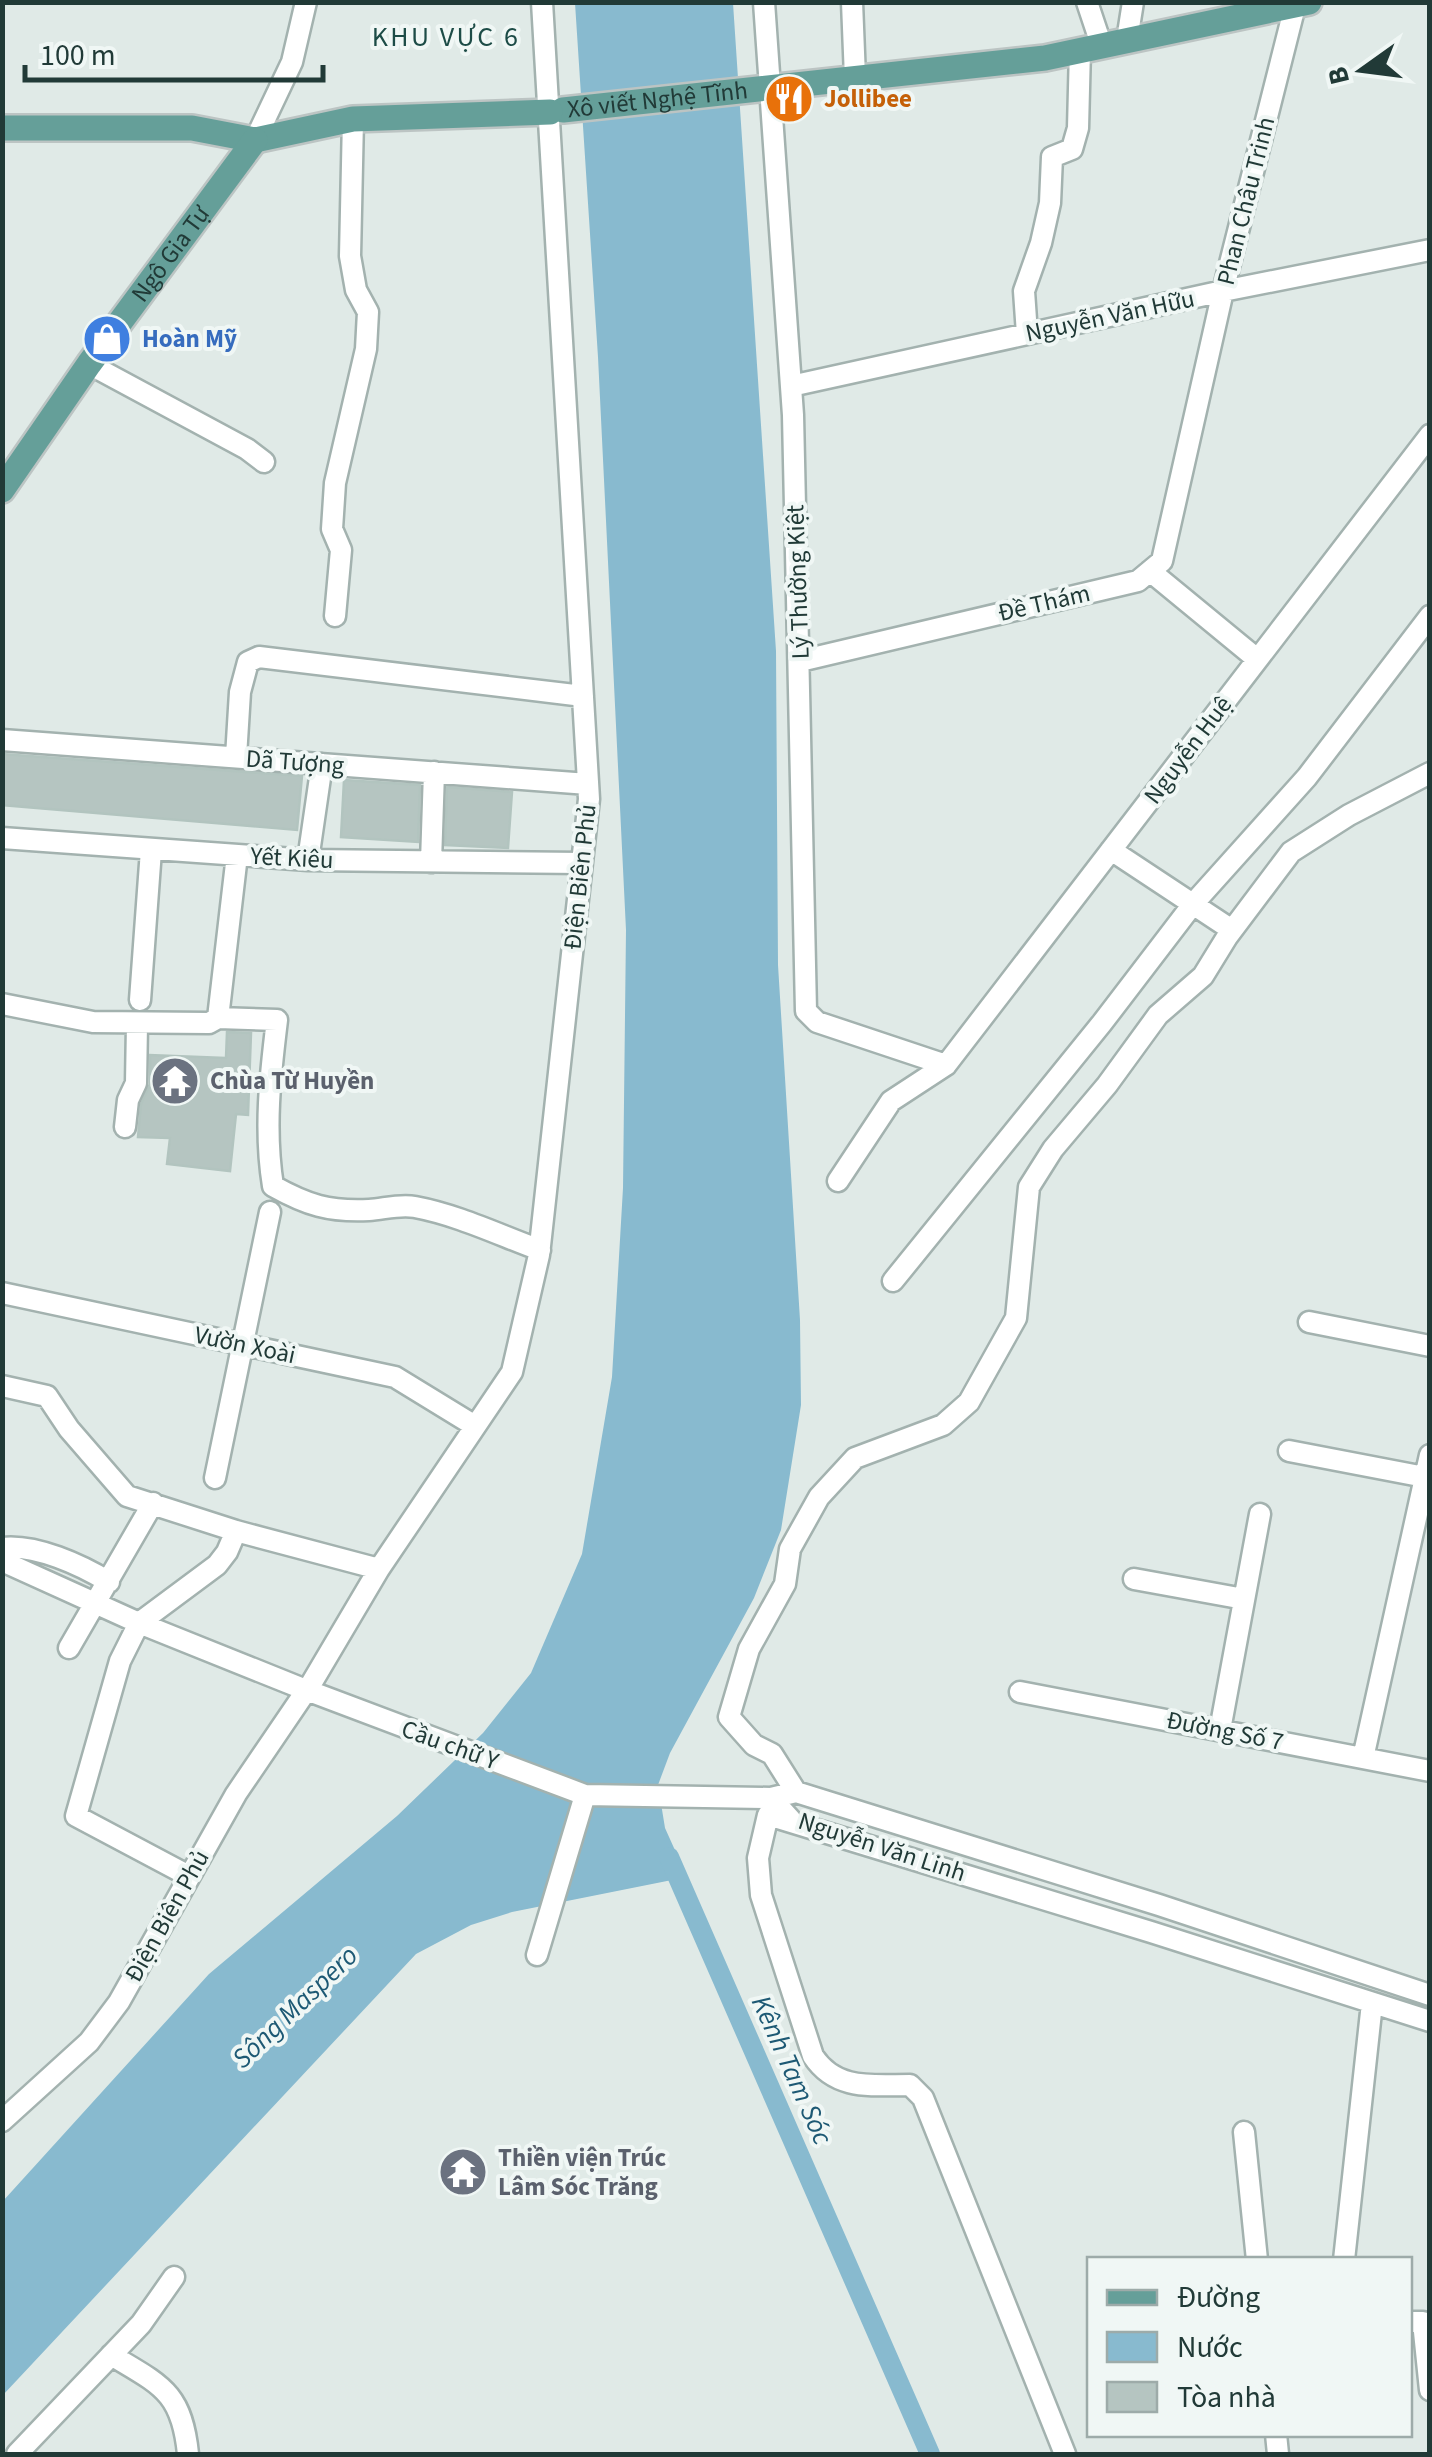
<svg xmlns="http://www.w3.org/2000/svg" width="1432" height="2457" viewBox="0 0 1432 2457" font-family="'Source Sans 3',sans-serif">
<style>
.water{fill:#88bacf}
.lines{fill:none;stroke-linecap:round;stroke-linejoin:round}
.canal{stroke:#88bacf;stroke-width:20}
.building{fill:#b5c5c1;stroke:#b2c4bf;stroke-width:2.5}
.minor-casing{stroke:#a3b2af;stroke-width:25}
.major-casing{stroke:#bcc4c3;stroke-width:30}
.minor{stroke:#fff;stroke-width:20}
.major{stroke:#659f99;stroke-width:25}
.labels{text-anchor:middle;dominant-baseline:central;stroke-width:8;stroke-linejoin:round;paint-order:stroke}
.food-label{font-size:25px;font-weight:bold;fill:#c56008;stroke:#f0f7f5;text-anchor:start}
.street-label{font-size:25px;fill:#213a37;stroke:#f0f7f5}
.shop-label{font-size:25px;font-weight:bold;fill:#366cbe;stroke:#f0f7f5;text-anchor:start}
.worship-label{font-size:25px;font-weight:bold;fill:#5b616d;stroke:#f0f7f5;text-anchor:start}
.neighbourhood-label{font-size:28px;letter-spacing:2.5px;fill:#1d4c47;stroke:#f0f7f5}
.water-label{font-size:28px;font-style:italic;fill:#1d5974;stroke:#f0f7f5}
</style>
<rect width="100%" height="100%" fill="#e0eae7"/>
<path class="water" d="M 575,3 L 733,3 L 776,651 L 778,965 L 800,1320 L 801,1405 L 781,1530 L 754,1598 L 670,1753 L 658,1785 L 665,1828 L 687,1877 L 512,1912 L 471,1925 L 416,1954 L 3,2395 L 3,2201 L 209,1974 L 397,1816 L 483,1733 L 531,1673 L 582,1554 L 612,1377 L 623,1188 L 626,930 L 598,357 Z"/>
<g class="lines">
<path class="canal" d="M 669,1857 L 930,2454"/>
</g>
<path class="building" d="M 2,754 L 302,776 L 297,830 L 2,805 Z
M 344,780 L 420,785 L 418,842 L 341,837 Z
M 447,787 L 512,792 L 508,848 L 445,845 Z
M 227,1032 L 251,1033 L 248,1115 L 236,1114 L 230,1171 L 167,1164 L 170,1138 L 138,1137 L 141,1104 L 150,1084 L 150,1055 L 226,1058 Z"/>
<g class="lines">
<g class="minor-casing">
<path id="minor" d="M 764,2 L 793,415 L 806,1011 L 817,1022 L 946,1065
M 852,2 L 855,78
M 1087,2 L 1101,44
M 1127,40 L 1133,2
M 255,140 L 292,62 L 306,2
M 1027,334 L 1024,291 L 1041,243 L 1050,203 L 1052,157 L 1072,149 L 1078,128 L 1080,49
M 89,364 L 247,449 L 264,462
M 791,386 L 1223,291 L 1430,250
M 1150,571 L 1257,659
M 335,616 L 341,550 L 332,529 L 335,483 L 366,349 L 368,312 L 356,290 L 350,256 L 353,119
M 800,661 L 1138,581 L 1162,561 L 1223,291 L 1296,2
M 2,740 L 588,784
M 236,757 L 240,692 L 248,662 L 259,657 L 583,696
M 2,838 L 308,860 L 582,863
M 1111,850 L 1232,930
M 308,860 L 322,764
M 431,862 L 434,772
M 140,1000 L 151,850
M 2,1004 L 93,1022 L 209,1023 L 218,1018 L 277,1020 C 270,1077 264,1130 273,1186 C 307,1205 329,1212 369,1210 C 384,1209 400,1204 415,1207 C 458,1215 499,1235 540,1250
M 218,1018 L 237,855
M 125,1127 L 128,1100 L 136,1083 L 137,1024
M 838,1181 L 891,1101 L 946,1065 L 1430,435
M 893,1281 L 1102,1023 L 1193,904 L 1307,777 L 1430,616
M 2,1293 L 395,1377 L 475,1426
M 1309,1322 L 1430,1346
M 2,1386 L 47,1396 L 69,1429 L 127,1496 L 236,1531 L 379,1569
M 1289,1451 L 1430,1478
M 215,1478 L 270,1212
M 2,1548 C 36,1544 81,1565 109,1582
M 2,1561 L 139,1623 L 306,1690
M 1134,1579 L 1244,1599
M 69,1648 L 153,1503
M 308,1689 L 379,1569 L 512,1372 L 539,1255 L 589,799 L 542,2
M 309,1691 L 585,1795 L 771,1798
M 1020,1692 L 1430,1771
M 1220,1730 L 1260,1514
M 1363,1758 L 1430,1455
M 796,1792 L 772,1754 L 754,1745 L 729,1717 L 749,1649 L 785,1584 L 790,1549 L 819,1497 L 855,1458 L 943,1425 L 969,1402 L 1016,1318 L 1029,1187 L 1053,1149 L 1107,1085 L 1158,1015 L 1203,976 L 1227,937 L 1291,852 L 1349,815 L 1430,773
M 791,1820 L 771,1798 L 796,1792 L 1159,1905 L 1430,1995
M 189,1876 L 76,1816 L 120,1661 L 139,1623 L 217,1565 L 227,1552 L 236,1531
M 537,1955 L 585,1795
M 2,2121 L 89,2042 L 119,2002 L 236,1794 L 306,1691
M 1244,2132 L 1257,2260
M 1344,2260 L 1372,2003
M 1410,2322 L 1423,2322 L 1430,2390
M 111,2355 C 161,2385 182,2392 188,2454
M 1276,2434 L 1278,2454
M 17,2454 L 141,2324 L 174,2277
M 1065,2454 L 923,2098 L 910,2085 C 872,2085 836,2091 813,2056 L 761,1895 L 758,1858 L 768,1815 L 1151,1932 L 1430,2021"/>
</g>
<g class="major-casing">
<g id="major">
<path id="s1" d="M 563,110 L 1045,58 L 1309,2"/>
<path d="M 2,128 L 192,128 L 255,140 L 353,119 L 550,112"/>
<path id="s2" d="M 2,490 L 89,364 L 255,140"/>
</g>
</g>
<use href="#minor" class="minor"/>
<use href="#major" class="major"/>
</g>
<defs>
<g id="restaurant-disc" transform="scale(2.5)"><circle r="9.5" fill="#e8710a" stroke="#f0f7f5"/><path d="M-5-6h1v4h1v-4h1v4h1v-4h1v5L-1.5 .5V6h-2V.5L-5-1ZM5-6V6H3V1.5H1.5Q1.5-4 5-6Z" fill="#fff"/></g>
<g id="shop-disc" transform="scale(2.5)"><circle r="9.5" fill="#3f7fe0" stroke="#f0f7f5"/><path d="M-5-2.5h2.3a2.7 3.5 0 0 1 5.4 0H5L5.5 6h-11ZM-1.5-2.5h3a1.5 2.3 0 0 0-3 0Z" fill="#fff"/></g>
<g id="temple-disc" transform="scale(2.5)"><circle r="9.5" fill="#6b7280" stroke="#f0f7f5"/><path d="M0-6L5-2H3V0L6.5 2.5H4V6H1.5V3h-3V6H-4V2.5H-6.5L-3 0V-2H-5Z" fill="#fff"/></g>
</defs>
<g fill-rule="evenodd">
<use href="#restaurant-disc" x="789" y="99"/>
<use href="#shop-disc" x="107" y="339"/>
<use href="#temple-disc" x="175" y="1081"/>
<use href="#temple-disc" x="463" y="2172"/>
</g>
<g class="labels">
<g class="food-label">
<text x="824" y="99">Jollibee</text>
</g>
<g class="street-label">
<text stroke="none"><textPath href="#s1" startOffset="95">Xô viết Nghệ Tĩnh</textPath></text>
<text transform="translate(1246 201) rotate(-76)">Phan Châu Trinh</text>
<text stroke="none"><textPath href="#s2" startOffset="290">Ngô Gia Tự</textPath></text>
<text transform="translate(1110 316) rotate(-12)">Nguyễn Văn Hữu</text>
<text transform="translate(798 582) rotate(-92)">Lý Thường Kiệt</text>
<text transform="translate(1044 603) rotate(-13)">Đề Thám</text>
<text transform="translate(1188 750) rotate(-53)">Nguyễn Huệ</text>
<text transform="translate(295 762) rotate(4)">Dã Tượng</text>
<text transform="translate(292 858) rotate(3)">Yết Kiêu</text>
<text transform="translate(580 877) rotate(-84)">Điện Biên Phủ</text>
<text transform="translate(245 1345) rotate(12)">Vườn Xoài</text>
<text transform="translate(1225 1731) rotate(11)">Đường Số 7</text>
<text transform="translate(450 1745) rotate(20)">Cầu chữ Y</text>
<text transform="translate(882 1847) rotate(18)">Nguyễn Văn Linh</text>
<text transform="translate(167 1916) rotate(-61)">Điện Biên Phủ</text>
</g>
<g class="shop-label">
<text x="142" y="339">Hoàn Mỹ</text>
</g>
<g class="worship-label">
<text x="210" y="1081">Chùa Từ Huyền</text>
<text x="498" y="2158">Thiền viện Trúc<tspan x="498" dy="29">Lâm Sóc Trăng</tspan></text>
</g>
<g class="neighbourhood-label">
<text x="446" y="37">KHU VỰC 6</text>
</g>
<g class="water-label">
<text transform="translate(295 2007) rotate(-44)">Sông Maspero</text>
<text transform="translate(792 2070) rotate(66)">Kênh Tam Sóc</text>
</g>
</g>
<rect width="1432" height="2457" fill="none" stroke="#213a37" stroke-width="10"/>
<rect x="1087" y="2257" width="325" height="180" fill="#f0f7f5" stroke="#9daba9" stroke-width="2.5"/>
<rect x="1107" y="2290" width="50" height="15" fill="#659f99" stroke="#9daba9" stroke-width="2.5"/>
<text x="1177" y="2307" font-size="30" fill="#213a37">Đường</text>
<rect x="1107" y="2332" width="50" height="30" fill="#88bacf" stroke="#9daba9" stroke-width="2.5"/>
<text x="1177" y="2357" font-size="30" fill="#213a37">Nước</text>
<rect x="1107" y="2382" width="50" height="30" fill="#b5c5c1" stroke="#9daba9" stroke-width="2.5"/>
<text x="1177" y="2407" font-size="30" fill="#213a37">Tòa nhà</text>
<g transform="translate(1362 70) rotate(256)" stroke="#f0f7f5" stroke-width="8" paint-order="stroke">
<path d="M0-8L18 38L0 25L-18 38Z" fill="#213a37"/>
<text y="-15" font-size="28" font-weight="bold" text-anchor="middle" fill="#213a37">B</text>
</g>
<path d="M25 65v15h298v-15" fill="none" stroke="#213a37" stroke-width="5"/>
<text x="40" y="65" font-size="30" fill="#213a37" stroke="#f0f7f5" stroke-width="8" paint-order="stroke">100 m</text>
</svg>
